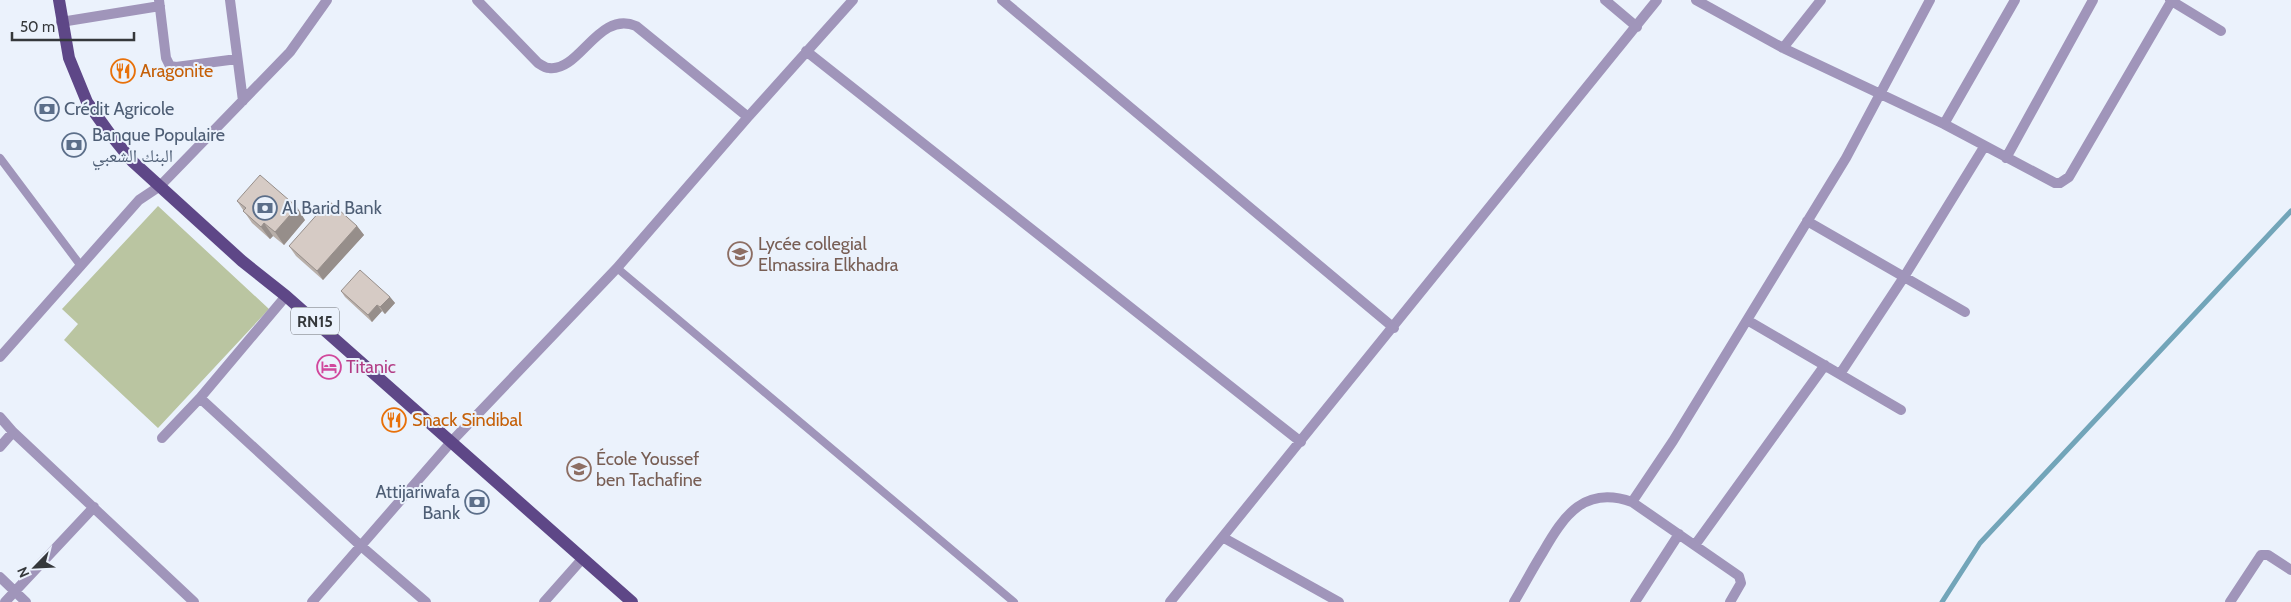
<svg xmlns="http://www.w3.org/2000/svg" width="2291" height="602" viewBox="0 0 2291 602" font-family="Cabin,'Noto Naskh Arabic',sans-serif">
<style>
.green{fill:#bac5a1}
.lines{fill:none;stroke-linecap:round;stroke-linejoin:round}
.stream{stroke:#72a5b9;stroke-width:5}
.service{stroke:#a095ba;stroke-width:8}
.minor{stroke:#a095ba;stroke-width:10}
.primary{stroke:#5e4787;stroke-width:12}
.wall{fill:#b8afa9}
.shaded-wall{fill:#968e8a}
.building{fill:#d6cbc5;stroke:#968e8a}
.labels{text-anchor:middle;dominant-baseline:central;stroke-width:4;stroke-linejoin:round;paint-order:stroke}
.shield{fill:#ebf2fc;stroke:#6c7075;stroke-width:1}
.shield-label{font-size:16px;font-weight:bold;fill:#35383b}
.food-label{font-size:18px;fill:#c56008;stroke:#ebf2fc;text-anchor:start}
.service-label{font-size:18px;fill:#4e5e75;stroke:#ebf2fc;text-anchor:start}
.education-label{font-size:18px;fill:#785e54;stroke:#ebf2fc;text-anchor:start}
.hotel-label{font-size:18px;fill:#b23c85;stroke:#ebf2fc;text-anchor:start}
</style>
<rect width="100%" height="100%" fill="#ebf2fc"/>
<path class="green" d="M 158,206 L 269,309 L 158,428 L 64,340 L 78,324 L 62,309 Z"/>
<g class="lines">
<path class="stream" d="M 1942,602 L 1980,543 L 2291,211"/>
<path class="service" d="M 0,158 L 81,266
M 617,268 L 1014,602"/>
<path class="minor" d="M 159,0 L 166,58 L 170,66 L 176,67 L 237,59
M 230,0 L 243,101
M 477,0 L 538,63 C 541,65 546,68 549,68 C 580,72 598,10 636,26 L 748,117
M 1002,0 L 1394,328
M 1605,0 L 1637,27
M 1696,0 L 1783,48 L 1944,124 L 2055,183 L 2060,183 L 2069,177 L 2172,0
M 2170,0 L 2221,31
M 61,22 L 160,6
M 1783,48 L 1821,0
M 806,51 L 1301,442
M 1944,124 L 2015,0
M 2006,158 L 2093,0
M 1807,221 L 1965,312
M 1747,320 L 1901,410
M 0,357 L 139,200 L 160,186 L 290,52 L 327,0
M 1840,374 L 1904,277 L 1984,147
M 200,398 L 361,546 L 426,602
M 0,417 L 13,432 L 194,602
M 162,438 L 200,398 L 286,296
M 0,447 L 13,432
M 1632,502 L 1739,576 L 1741,583 L 1730,602
M 1224,538 L 1339,602
M 1695,545 L 1825,365
M 0,577 L 26,602
M 5,602 L 94,507
M 312,602 L 452,441 L 617,268 L 748,117 L 853,0
M 544,602 L 583,558
M 1170,602 L 1657,0
M 1514,602 C 1524,585 1533,568 1543,552 C 1564,515 1585,485 1632,502 L 1673,441 L 1846,158 L 1930,0
M 1635,602 L 1679,534
M 2230,602 L 2261,555 L 2268,555 L 2291,570"/>
<path class="primary" d="M 59,0 L 69,58 L 87,102 L 110,134 L 132,161 L 242,261 L 286,296 L 632,602"/>
</g>
<path class="wall" d="M 237,201 L 305,220 L 284,245 L 273,236 L 270,239 L 252,223 Z
M 357,226 L 364,235 L 323,280 L 296,256 L 289,246 Z
M 341,291 L 390,297 L 395,303 L 385,314 L 382,311 L 372,322 L 345,297 Z"/>
<path class="shaded-wall" d="M 297,207 L 305,220 L 284,245 L 275,232 Z
M 264,223 L 273,236 L 270,239 L 261,227 Z
M 357,226 L 364,235 L 323,280 L 317,271 Z
M 390,297 L 395,303 L 385,314 L 380,307 Z
M 377,305 L 382,311 L 372,322 L 368,315 Z"/>
<path class="building" d="M 260,175 L 297,207 L 275,232 L 264,223 L 261,227 L 243,211 L 246,208 L 237,201 Z
M 329,201 L 357,226 L 317,271 L 289,246 Z
M 360,270 L 390,297 L 380,307 L 377,305 L 368,315 L 341,291 Z"/>
<defs>
<g id="restaurant-ring" transform="scale(1.25)"><circle r="9.5" fill="#ebf2fc" stroke="#e8710a" stroke-width="1.5"/><path d="M-5-6h1v4h1v-4h1v4h1v-4h1v5L-1.5 .5V6h-2V.5L-5-1ZM5-6V6H3V1.5H1.5Q1.5-4 5-6Z" fill="#e8710a"/></g>
<g id="bank-ring" transform="scale(1.25)"><circle r="9.5" fill="#ebf2fc" stroke="#5c6f8a" stroke-width="1.5"/><path d="M-6-4H6V4H-6ZM0-2.3a2.3 2.3 0 1 0 0 4.6a2.3 2.3 0 1 0 0-4.6Z" fill="#5c6f8a"/></g>
<g id="school-ring" transform="scale(1.25)"><circle r="9.5" fill="#ebf2fc" stroke="#8d6e63" stroke-width="1.5"/><path d="M0-5L7-2L0 1L-7-2ZM-4 1L0 2.5L4 1V4Q0 6-4 4Z" fill="#8d6e63"/></g>
<g id="hotel-ring" transform="scale(1.25)"><circle r="9.5" fill="#ebf2fc" stroke="#d1479c" stroke-width="1.5"/><path d="M-6-4.5h1.5V1H6V5H4.5V3h-9V5H-6ZM-4 0a1.8 1.8 0 1 1 3.6 0ZM.5 0V-2.5h3Q6-2.5 6 0Z" fill="#d1479c"/></g>
</defs>
<g fill-rule="evenodd">
<use href="#restaurant-ring" x="123" y="71"/>
<use href="#bank-ring" x="47" y="109"/>
<use href="#bank-ring" x="74" y="145"/>
<use href="#bank-ring" x="265" y="208"/>
<use href="#school-ring" x="740" y="254"/>
<use href="#hotel-ring" x="329" y="367"/>
<use href="#restaurant-ring" x="394" y="420"/>
<use href="#school-ring" x="579" y="469"/>
<use href="#bank-ring" x="477" y="502"/>
</g>
<g class="labels">
<rect class="shield" x="291" y="307.5" width="48" height="27" rx="4"/>
<g class="shield-label">
<text x="315" y="321">RN15</text>
</g>
<g class="food-label">
<text x="140" y="71">Aragonite</text>
<text x="412" y="420">Snack Sindibal</text>
</g>
<g class="service-label">
<text x="64" y="109">Crédit Agricole</text>
<text x="92" y="135">Banque Populaire<tspan x="92" dy="21">البنك الشعبي</tspan></text>
<text x="282" y="208">Al Barid Bank</text>
<text x="460" y="492" text-anchor="end">Attijariwafa<tspan x="460" dy="21">Bank</tspan></text>
</g>
<g class="education-label">
<text x="758" y="244">Lycée collegial<tspan x="758" dy="21">Elmassira Elkhadra</tspan></text>
<text x="596" y="459">École Youssef<tspan x="596" dy="21">ben Tachafine</tspan></text>
</g>
<g class="hotel-label">
<text x="346" y="367">Titanic</text>
</g>
</g>
<g transform="translate(35 567) rotate(246)" stroke="#ebf2fc" stroke-width="4" paint-order="stroke">
<path d="M0-4L9 19L0 12L-9 19Z" fill="#35383b"/>
<text y="-8" font-size="14" font-weight="bold" text-anchor="middle" fill="#35383b">N</text>
</g>
<path d="M12 32v8h122v-8" fill="none" stroke="#35383b" stroke-width="2.5"/>
<text x="20" y="32" font-size="15" fill="#35383b" stroke="#ebf2fc" stroke-width="4" paint-order="stroke">50 m</text>
</svg>
